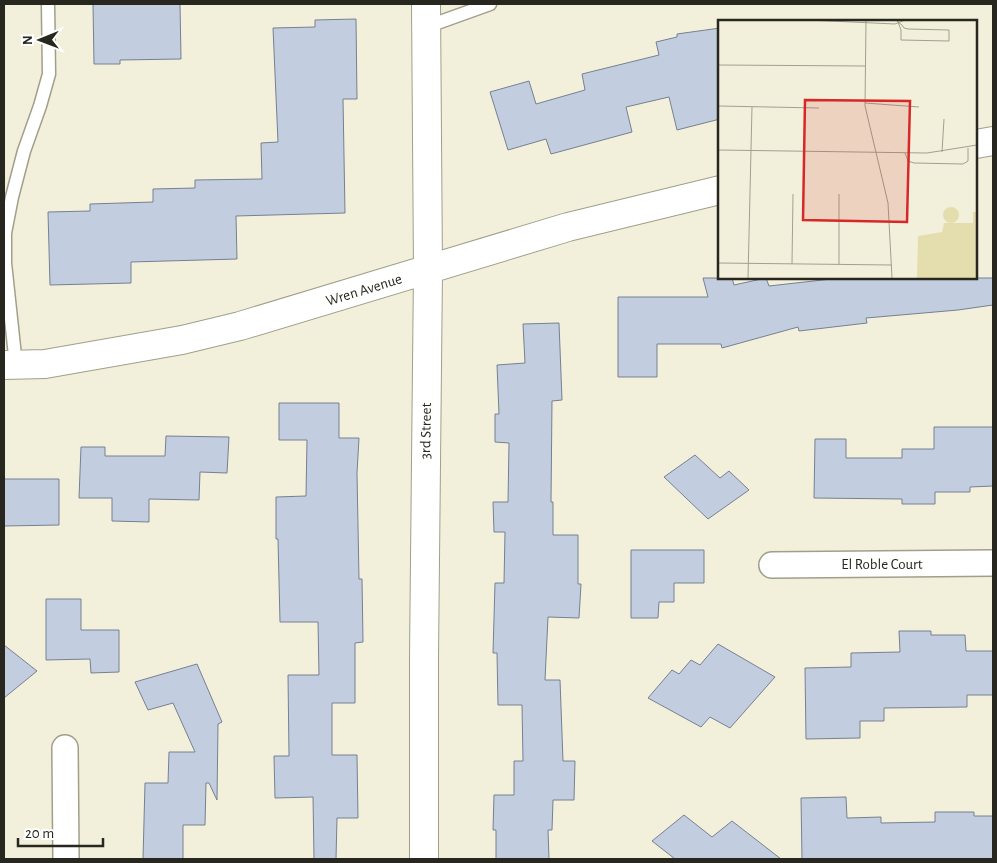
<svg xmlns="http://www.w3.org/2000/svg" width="997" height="863" viewBox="0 0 997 863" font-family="'Alegreya Sans',sans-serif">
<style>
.building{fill:#c3cde0;stroke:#768091}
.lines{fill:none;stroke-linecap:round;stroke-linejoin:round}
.service-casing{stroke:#a19f8c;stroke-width:15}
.minor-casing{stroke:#a19f8c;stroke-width:28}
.tertiary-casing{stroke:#a19f8c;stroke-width:30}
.service{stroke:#fff;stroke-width:12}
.minor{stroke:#fff;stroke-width:25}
.tertiary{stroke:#fff;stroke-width:28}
.labels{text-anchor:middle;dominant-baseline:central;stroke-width:4;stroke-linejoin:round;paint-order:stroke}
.street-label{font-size:15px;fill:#28271f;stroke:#fff}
.inset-road{fill:none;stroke:#a1a090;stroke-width:1}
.view{fill:#d62828;fill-opacity:0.15;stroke:#d62828;stroke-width:2.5}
.inset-edge{fill:none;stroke:#28271f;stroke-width:2.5}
</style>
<rect width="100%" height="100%" fill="#f2f0db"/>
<path class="building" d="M 93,4 L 180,4 L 181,59 L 120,60 L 120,64 L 94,64 Z
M 356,19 L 357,99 L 343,99 L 345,213 L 236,216 L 237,259 L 131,262 L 131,283 L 50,285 L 48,212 L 90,211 L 90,204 L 153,202 L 153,189 L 195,188 L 195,180 L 262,179 L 261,143 L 278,142 L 273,28 L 315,27 L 315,20 Z
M 720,28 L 720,119 L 677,130 L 669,97 L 626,107 L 632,132 L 551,154 L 546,139 L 508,150 L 490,92 L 529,81 L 536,104 L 585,90 L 582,74 L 659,55 L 656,42 L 677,37 L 677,34 Z
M 703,278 L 732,278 L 734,285 L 766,278 L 769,286 L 840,278 L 993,278 L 993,305 L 958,310 L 866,318 L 867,323 L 799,331 L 798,327 L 722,348 L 721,344 L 657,344 L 657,377 L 618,377 L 618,297 L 708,297 Z
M 559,323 L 562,400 L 552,401 L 551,502 L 553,502 L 553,535 L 578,535 L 578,584 L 581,584 L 579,618 L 548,617 L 545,680 L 560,680 L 563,761 L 575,761 L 574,800 L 553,800 L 552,830 L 548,830 L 549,859 L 496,859 L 496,830 L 493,830 L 494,795 L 514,795 L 514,761 L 523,761 L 522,705 L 498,705 L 497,653 L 493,653 L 495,583 L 504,583 L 505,532 L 494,532 L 493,502 L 508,502 L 509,443 L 495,442 L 495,414 L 499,414 L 497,365 L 525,363 L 523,324 Z
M 279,403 L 339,403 L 339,438 L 359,438 L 357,473 L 359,579 L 362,579 L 363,642 L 355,643 L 355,703 L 332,703 L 332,755 L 357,755 L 358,818 L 337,818 L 336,859 L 314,859 L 313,797 L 275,798 L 274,756 L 289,756 L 288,675 L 319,675 L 318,622 L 280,622 L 278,539 L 276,539 L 276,497 L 306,496 L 307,440 L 279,440 Z
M 934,427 L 993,427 L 993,486 L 970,487 L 970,492 L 935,492 L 935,504 L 902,504 L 902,499 L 814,498 L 815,439 L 846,439 L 846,458 L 902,458 L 902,449 L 934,449 Z
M 166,436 L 229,437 L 227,473 L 200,472 L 199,500 L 149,499 L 149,522 L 112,521 L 112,498 L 79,498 L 81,447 L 105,447 L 105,456 L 165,456 Z
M 695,455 L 720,478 L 729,471 L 749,490 L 708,519 L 664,477 Z
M 4,479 L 59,479 L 59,525 L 4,526 Z
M 631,550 L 704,550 L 704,583 L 674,583 L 674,602 L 659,602 L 658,618 L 631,618 Z
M 46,599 L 81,599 L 81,630 L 119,630 L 119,672 L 91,673 L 90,659 L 46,660 Z
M 899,631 L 931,631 L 931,635 L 965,635 L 966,651 L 993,651 L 993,695 L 967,695 L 967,707 L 884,708 L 884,721 L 860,721 L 860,738 L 806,739 L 805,668 L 851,667 L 851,653 L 900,652 Z
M 718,644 L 775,677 L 730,728 L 710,717 L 701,727 L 648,698 L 672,670 L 679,674 L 691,660 L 700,665 Z
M 4,645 L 37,671 L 4,698 Z
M 197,664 L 222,722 L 218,724 L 217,800 L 209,783 L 206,783 L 205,825 L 183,825 L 183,859 L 143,859 L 145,783 L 168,783 L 169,752 L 195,752 L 173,703 L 148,710 L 135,682 Z
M 846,797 L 847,818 L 881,817 L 881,823 L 935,822 L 935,812 L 974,812 L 974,816 L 993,816 L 993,859 L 802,859 L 801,798 Z
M 684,815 L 712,837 L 732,821 L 781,859 L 675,859 L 652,841 Z"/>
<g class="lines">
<g class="service-casing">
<path id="service" d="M 426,27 L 490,4
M 16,365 L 5,263 L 5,233 L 12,197 L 24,151 L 40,106 L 49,74 L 48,4"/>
</g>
<g class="minor-casing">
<path id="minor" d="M 772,565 L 993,563
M 65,748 L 66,859"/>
</g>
<g class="tertiary-casing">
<path id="tertiary" d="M 976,144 L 993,141
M 4,365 L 45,364 L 182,340 L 240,326 L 568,227 L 720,190
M 424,859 L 424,656 L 428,270 L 426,4"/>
</g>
<use href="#service" class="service"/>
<use href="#minor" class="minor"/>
<use href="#tertiary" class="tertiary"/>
</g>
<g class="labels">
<g class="street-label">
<text transform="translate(364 290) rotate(-17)">Wren Avenue</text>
<text transform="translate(426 431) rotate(-89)">3rd Street</text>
<text x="882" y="564">El Roble Court</text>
</g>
</g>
<g transform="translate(718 20)">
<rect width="259" height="259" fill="#f2f0db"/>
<path d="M225 195a8 8 0 1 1 16 0a8 8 0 1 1-16 0ZM 255,192 L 259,192 L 259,258 L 199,258 L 200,216 L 224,212 L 226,203 L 255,203 Z" fill="#e4deae"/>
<path class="inset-road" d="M 91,0 L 177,4 L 187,0M 148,0 L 147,86 L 170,183 L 174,258M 178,0 L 180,2 L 184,5 L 186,8 L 190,9 L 231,10 L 231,21 L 183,20 L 183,10 L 180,2 L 180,0M 0,45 L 147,46M 147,83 L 201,87M 0,86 L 101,88M 0,130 L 209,133 L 259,125M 224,132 L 226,99M 187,133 L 190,141 L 196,143 L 245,144 L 250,141 L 250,128M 0,243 L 174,245M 74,244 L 75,174M 121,244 L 121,174M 30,258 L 34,87"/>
<path class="view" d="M 87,80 L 192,81 L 189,202 L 85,200 Z"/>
<rect width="259" height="259" class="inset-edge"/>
</g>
<rect width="997" height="863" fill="none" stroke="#28271f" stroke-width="10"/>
<g transform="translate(40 40) rotate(269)" stroke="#ffffff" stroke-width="4" paint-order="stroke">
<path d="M0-4L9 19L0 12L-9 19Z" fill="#28271f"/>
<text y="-8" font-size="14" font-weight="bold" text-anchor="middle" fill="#28271f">N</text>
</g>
<path d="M18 838v8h85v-8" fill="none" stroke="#28271f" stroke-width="2.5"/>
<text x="25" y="838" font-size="15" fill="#28271f" stroke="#ffffff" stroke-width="4" paint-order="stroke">20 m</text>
</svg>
